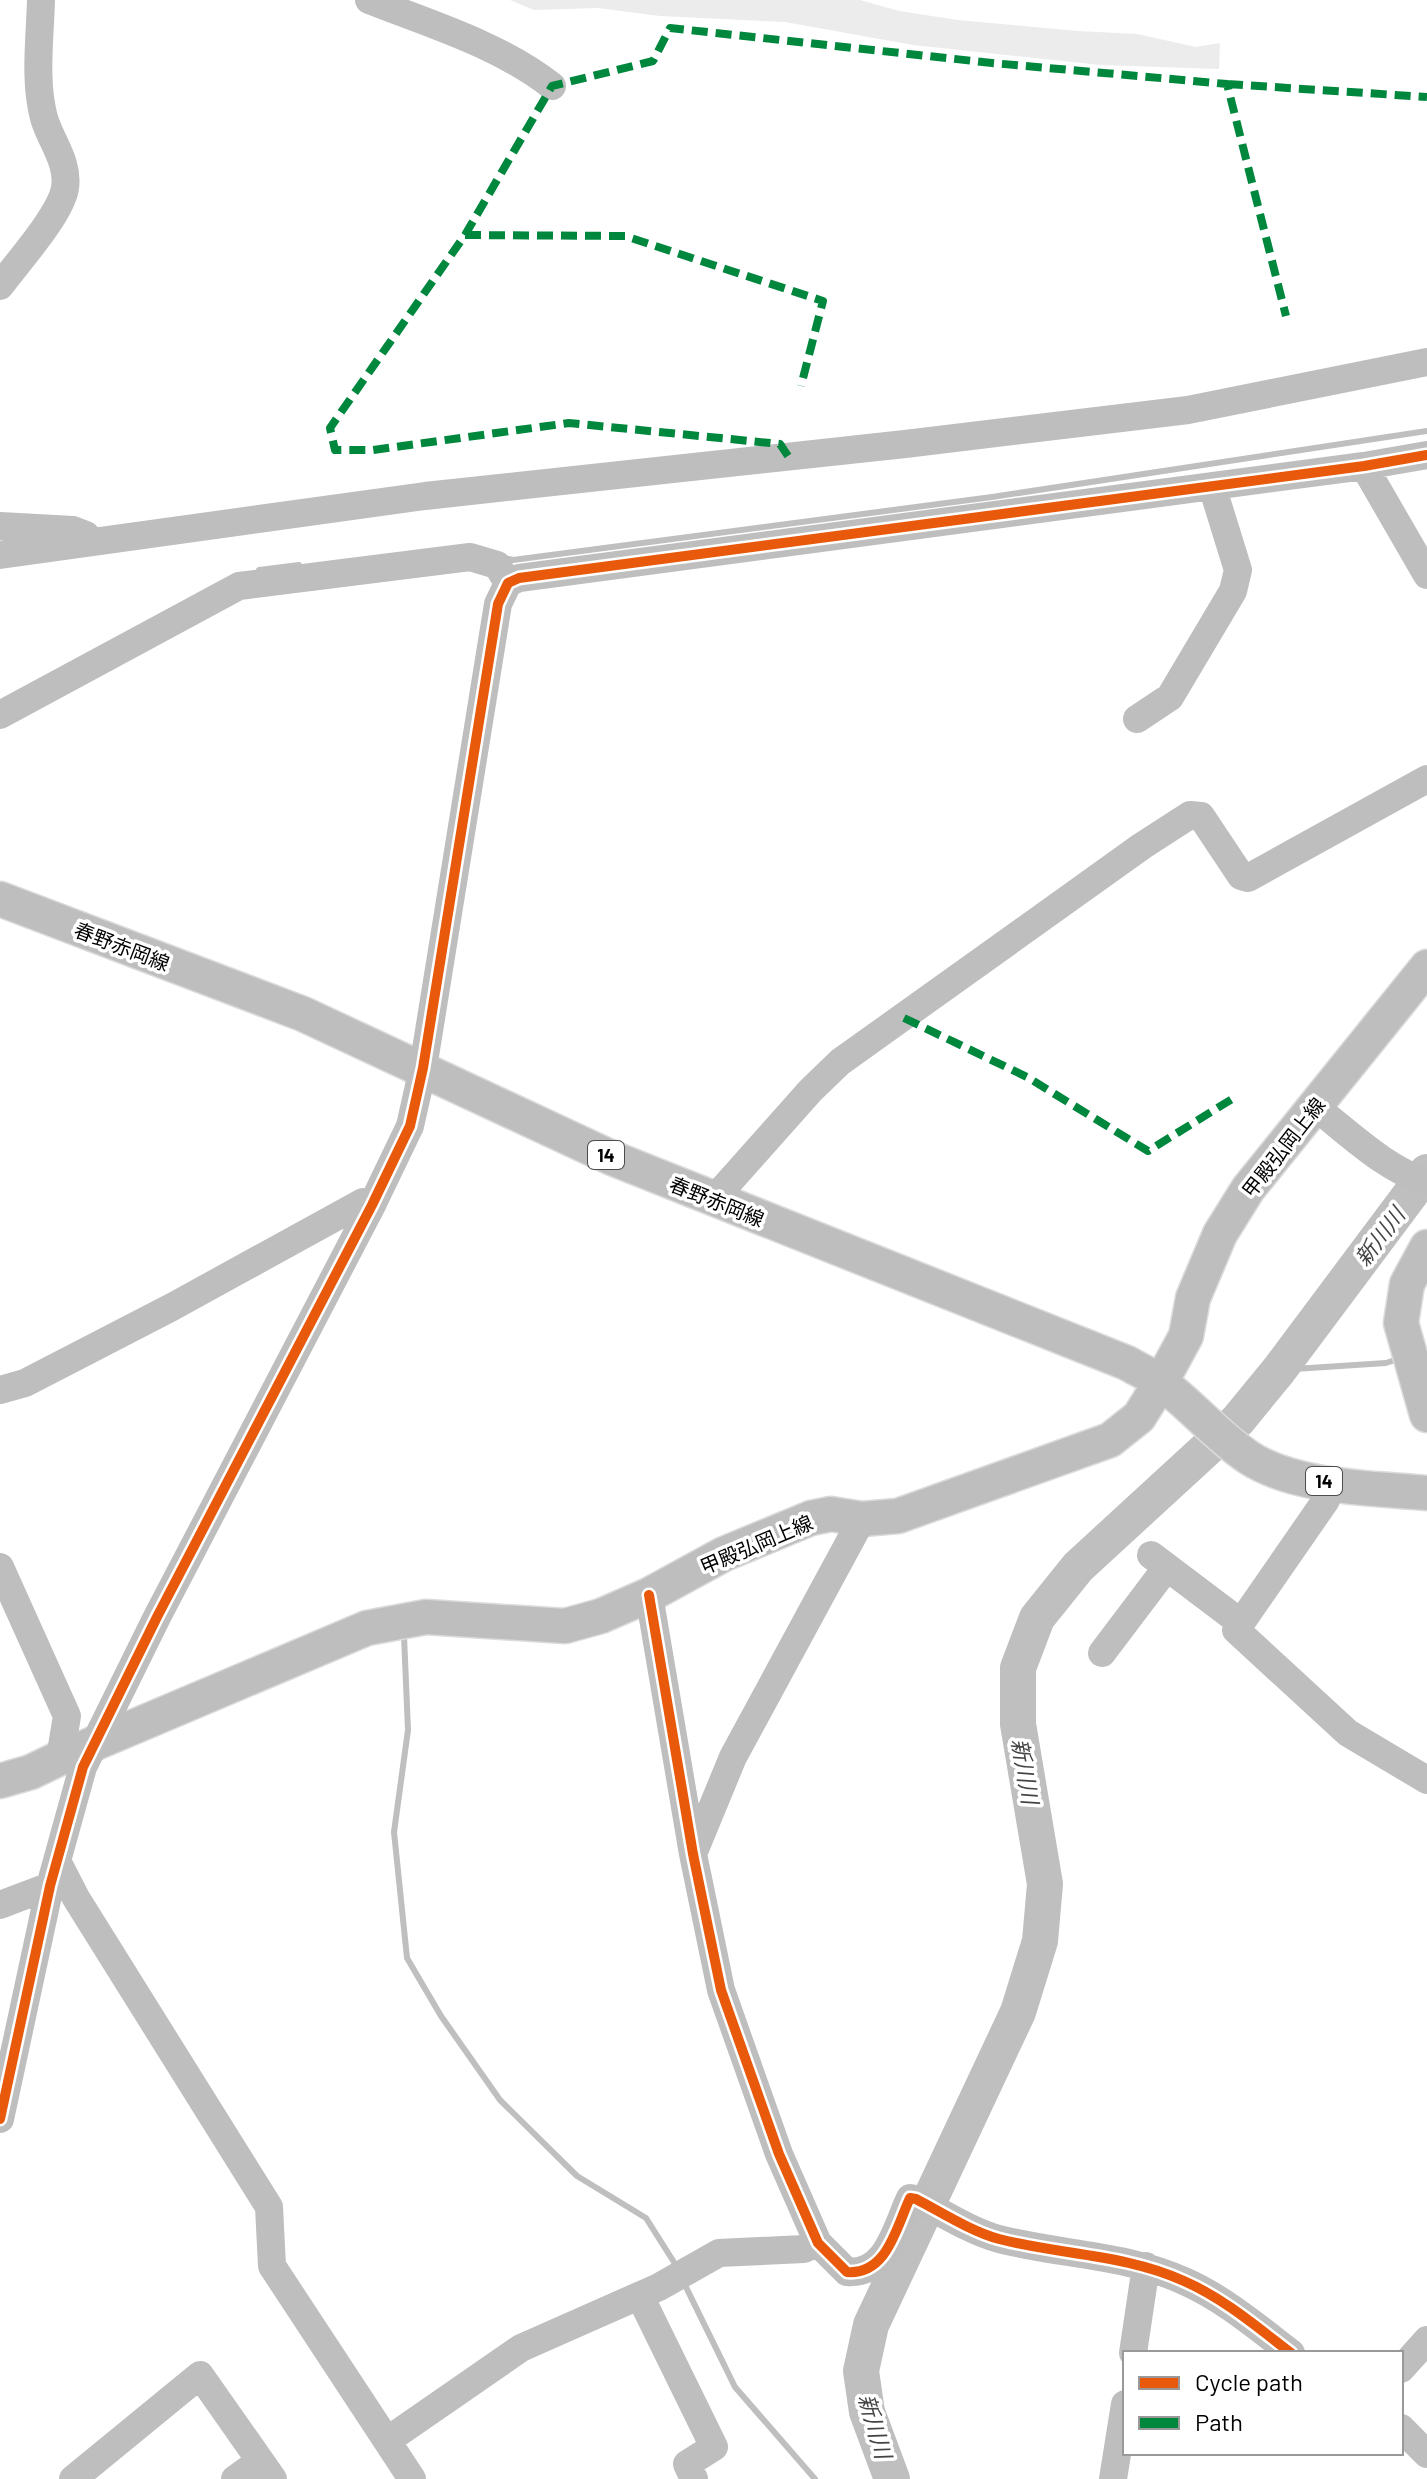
<svg xmlns="http://www.w3.org/2000/svg" width="1427" height="2479" viewBox="0 0 1427 2479" font-family="Barlow,'Noto Sans JP',sans-serif">
<style>
.green{fill:#ececec}
.lines{fill:none;stroke-linecap:round;stroke-linejoin:round}
.stream{stroke:#bfbfbf;stroke-width:6}
.river{stroke:#bfbfbf;stroke-width:36}
.major-casing{stroke:#dbdbdb;stroke-width:37}
.minor{stroke:#bebebe;stroke-width:28}
.major{stroke:#bebebe;stroke-width:34}
.quiet{stroke:#00873e;stroke-width:8;stroke-dasharray:16 8;stroke-linecap:butt}
.cycleway-casing{stroke:#fff;stroke-width:15}
.cycleway{stroke:#e8590c;stroke-width:10}
.labels{text-anchor:middle;dominant-baseline:central;stroke-width:7;stroke-linejoin:round;paint-order:stroke}
.shield{fill:#fff;stroke:#4c4c4c;stroke-width:2}
.shield-label{font-size:18px;font-weight:bold;fill:#000}
.street-label{font-size:20px;fill:#000;stroke:#fff}
.water-label{font-size:22px;font-style:italic;fill:#444;stroke:#fff}
</style>
<rect width="100%" height="100%" fill="#fff"/>
<path class="green" d="M 510,0 L 860,0 L 899,11 L 958,20 L 1077,31 L 1137,34 L 1196,47 L 1220,43 L 1219,69 L 1101,65 L 913,45 L 785,22 L 660,16 L 598,8 L 534,10 Z"/>
<g class="lines">
<path class="stream" d="M 504,558 L 513,560 L 992,497 L 1427,431
M 259,570 L 299,565
M 1279,1370 L 1386,1363 L 1401,1358
M 404,1636 L 408,1730 L 394,1832 L 407,1958 L 441,2016 L 500,2100 L 577,2176 L 646,2218 L 677,2267
M 683,2281 L 735,2387 L 815,2479"/>
<path class="river" d="M 892,2479 L 867,2412 L 861,2371 L 871,2325 L 1018,2012 L 1040,1941 L 1045,1884 L 1018,1724 L 1018,1668 L 1037,1618 L 1078,1567 L 1238,1420 L 1279,1370 L 1427,1172"/>
<g class="major-casing">
<path id="major" d="M 0,899 L 303,1014 L 612,1158 L 1127,1363 C 1139,1370 1153,1376 1164,1385 C 1193,1407 1217,1436 1248,1457 C 1294,1488 1372,1488 1427,1493
M 1427,1247 L 1407,1284 L 1401,1323 L 1427,1415
M 0,1781 L 31,1772 L 60,1758 L 367,1628 L 426,1617 L 565,1626 L 601,1616 L 649,1595 L 724,1554 L 811,1518 L 831,1514 L 862,1519 L 898,1516 L 1110,1440 L 1139,1417 L 1161,1382 L 1186,1336 L 1193,1298 L 1220,1234 L 1248,1189 L 1427,967"/>
</g>
<path class="minor" d="M 369,0 C 430,24 500,45 552,86
M 0,286 C 17,263 61,214 65,188 C 69,162 51,142 44,118 C 34,81 40,38 41,0
M 1364,466 L 1427,575
M 0,526 L 73,530 L 86,535
M 0,555 L 425,496 L 905,444 L 1188,410 L 1427,362
M 0,715 L 239,586 L 470,557 L 497,565 L 508,583
M 1137,719 L 1170,697 L 1233,591 L 1238,570 L 1212,486
M 1314,1106 C 1349,1133 1385,1169 1427,1182
M 713,1200 L 810,1091 L 840,1062 L 1142,846 L 1190,815 L 1201,816 L 1241,876 L 1248,878 L 1427,779
M 0,1390 L 25,1383 L 172,1307 L 363,1202 L 372,1205
M 1329,1482 L 1326,1500 L 1236,1630 L 1348,1733 L 1427,1780
M 1151,1555 L 1241,1623
M 0,1567 L 67,1716 L 60,1758
M 649,1595 L 693,1854 L 721,1990 L 779,2154 L 818,2243 L 847,2272 C 887,2275 896,2228 910,2198 L 916,2199 C 941,2212 972,2232 999,2239 C 1061,2255 1125,2254 1184,2281 C 1223,2298 1257,2327 1291,2353
M 1102,1653 L 1167,1567
M 693,1854 L 733,1757 L 862,1519
M 57,1861 L 76,1898 L 269,2207 L 272,2266 L 412,2479
M 0,1905 L 50,1886
M 0,2119 L 50,1886 L 83,1767 L 157,1617 L 372,1205 L 410,1126 L 423,1068 L 498,604 L 508,583 L 519,578 L 1364,466 L 1427,455
M 640,2296 L 714,2447 L 687,2464 L 694,2479
M 1133,2353 L 1146,2266
M 1401,2369 L 1427,2340
M 1401,2428 L 1427,2454
M 388,2440 L 521,2348 L 659,2287 L 719,2253 L 804,2249 L 818,2243
M 73,2479 L 200,2375 L 273,2479
M 235,2479 L 260,2461
M 1113,2479 L 1125,2404"/>
<use href="#major" class="major"/>
<path class="quiet" d="M 1227,84 L 1427,97
M 465,235 L 625,236 L 823,301 L 801,386
M 788,456 L 780,444 L 569,423 L 373,450 L 335,450 L 330,428 L 465,235 L 552,86 L 653,61 L 670,28 L 992,63 L 1227,84 L 1286,316
M 904,1018 L 1027,1077 L 1148,1151 L 1232,1099"/>
<g class="cycleway-casing">
<path id="cycleway" d="M 649,1595 L 693,1854 L 721,1990 L 779,2154 L 818,2243 L 847,2272 C 887,2275 896,2228 910,2198 L 916,2199 C 941,2212 972,2232 999,2239 C 1061,2255 1125,2254 1184,2281 C 1223,2298 1257,2327 1291,2353
M 0,2119 L 50,1886 L 83,1767 L 157,1617 L 372,1205 L 410,1126 L 423,1068 L 498,604 L 508,583 L 519,578 L 1364,466 L 1427,455"/>
</g>
<use href="#cycleway" class="cycleway"/>
</g>
<g class="labels">
<g class="shield">
<rect x="588" y="1141" width="36" height="28" rx="6"/>
<rect x="1306" y="1467" width="36" height="28" rx="6"/>
</g>
<g class="shield-label">
<text x="606" y="1155">14</text>
<text x="1324" y="1481">14</text>
</g>
<g class="street-label">
<text transform="translate(122 946) rotate(21)">春野赤岡線</text>
<text transform="translate(1283 1147) rotate(-52)">甲殿弘岡上線</text>
<text transform="translate(717 1201) rotate(22)">春野赤岡線</text>
<text transform="translate(756 1544) rotate(-23)">甲殿弘岡上線</text>
</g>
<g class="water-label">
<text transform="translate(1379 1236) rotate(-53)">新川川</text>
<text transform="translate(1026 1771) rotate(80)">新川川</text>
<text transform="translate(876 2426) rotate(74)">新川川</text>
</g>
</g>
<rect x="1123" y="2351" width="280" height="104" fill="#ffffff" stroke="#999999" stroke-width="2"/>
<rect x="1139" y="2377" width="40" height="12" fill="#e8590c" stroke="#999999" stroke-width="2"/>
<text x="1195" y="2391" font-size="24" fill="#000000">Cycle path</text>
<rect x="1139" y="2417" width="40" height="12" fill="#00873e" stroke="#999999" stroke-width="2"/>
<text x="1195" y="2431" font-size="24" fill="#000000">Path</text>
</svg>
